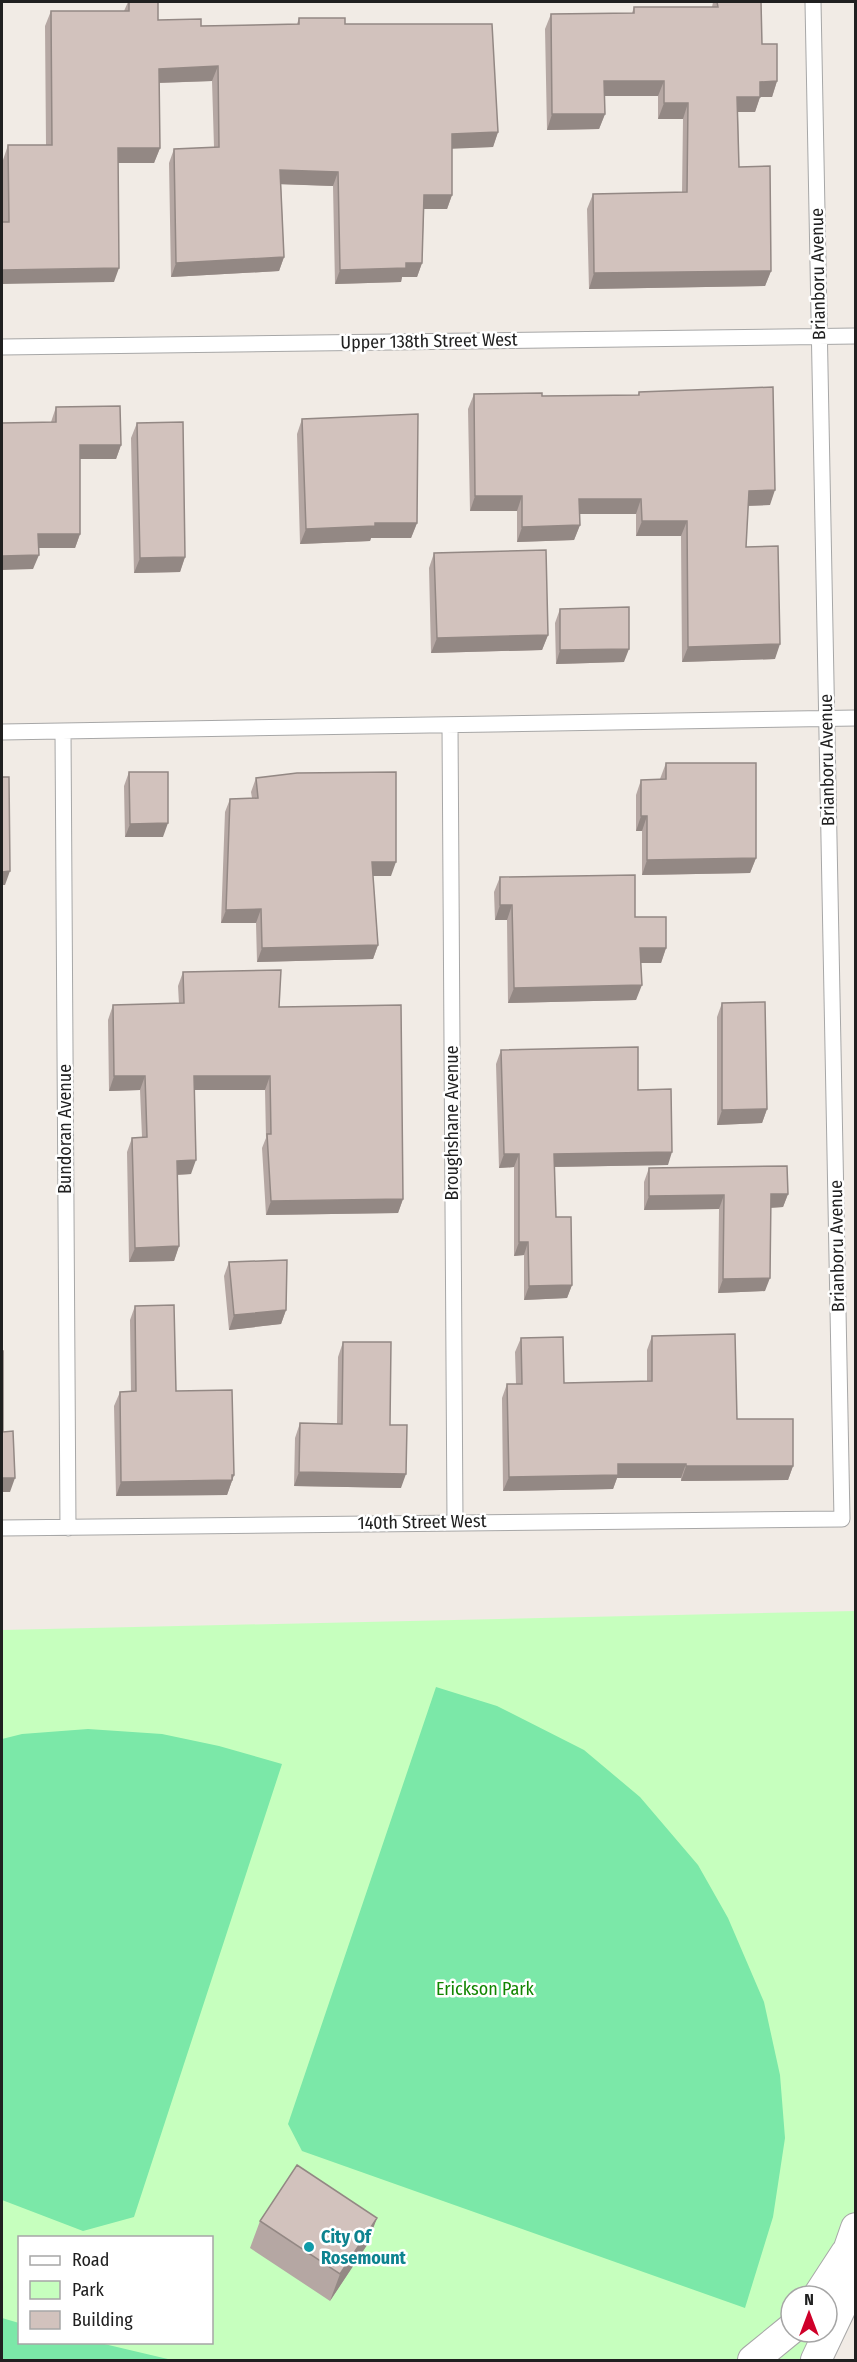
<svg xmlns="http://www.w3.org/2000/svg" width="857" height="2362" viewBox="0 0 857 2362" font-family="'Fira Sans Condensed',sans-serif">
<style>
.park{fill:#c6ffbe;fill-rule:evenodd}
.pitch{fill:#7be8a8}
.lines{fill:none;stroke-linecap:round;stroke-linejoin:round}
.lane-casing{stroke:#a7a7a7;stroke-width:17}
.street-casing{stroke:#a7a7a7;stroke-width:32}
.lane{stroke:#fff;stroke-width:15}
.street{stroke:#fff;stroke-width:30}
.wall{fill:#b5a7a3}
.shaded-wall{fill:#938884}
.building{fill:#d2c2bd;stroke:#938884;stroke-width:1.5}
.culture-dot{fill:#0f9aa8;stroke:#fff;stroke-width:2}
.labels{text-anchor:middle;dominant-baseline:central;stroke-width:5;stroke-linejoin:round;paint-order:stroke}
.street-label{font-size:18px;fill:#202020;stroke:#fff}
.park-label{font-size:18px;fill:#118501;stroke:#fff}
.culture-label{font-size:18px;font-weight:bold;fill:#0d838f;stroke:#fff;text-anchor:start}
</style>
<rect width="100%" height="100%" fill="#f1ebe5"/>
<path class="park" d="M 855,1611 L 856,2248 L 818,2360 L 2,2360 L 2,1630 ZM 20,2238 L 212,2238 L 212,2342 L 20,2342 ZM 791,2296 L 827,2296 L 827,2332 L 791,2332 Z"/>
<path class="pitch" d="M 436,1687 L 497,1706 L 584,1750 L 640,1797 L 698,1865 L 728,1918 L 764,2002 L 780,2075 L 785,2138 L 773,2217 L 745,2308 L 302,2151 L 288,2124 Z
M 88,1729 L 162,1734 L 219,1746 L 282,1764 L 134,2217 L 83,2231 L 2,2200 L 2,1739 L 22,1734 Z
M 2,2318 L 19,2323 L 20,2342 L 100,2343 L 172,2360 L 2,2360 Z"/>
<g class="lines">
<g class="lane-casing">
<path id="lane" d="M 2,347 L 856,336
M 450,725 L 455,1522
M 63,731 L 68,1528
M 2,732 L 856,718
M 2,1528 L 842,1519 L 813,2"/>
</g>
<g class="street-casing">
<path id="street" d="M 818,2296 L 846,2253
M 753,2360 L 791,2329
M 816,2360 L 844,2301 L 848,2251 L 856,2228"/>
</g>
<use href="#lane" class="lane"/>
<use href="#street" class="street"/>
</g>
<path class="wall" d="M 128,2 L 158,2 L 158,20 L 201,26 L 297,24 L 299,18 L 345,24 L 498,132 L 493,147 L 452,148 L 452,195 L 447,209 L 424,209 L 422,263 L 417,277 L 402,277 L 401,282 L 335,284 L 333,186 L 281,184 L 284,257 L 279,271 L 171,277 L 169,163 L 174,149 L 214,147 L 212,81 L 159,83 L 160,148 L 154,163 L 118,163 L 114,282 L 3,222 L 3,160 L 8,145 L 46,145 L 45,26 L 51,11 L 124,11 Z
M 713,2 L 761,2 L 762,44 L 777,81 L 772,97 L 760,97 L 755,112 L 738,112 L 739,167 L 771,271 L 765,286 L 589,289 L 587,209 L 593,194 L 682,193 L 683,119 L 658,119 L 658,96 L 604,96 L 605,114 L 599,129 L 547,130 L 545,29 L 551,14 L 632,13 L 634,7 L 712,7 Z
M 639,392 L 770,505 L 748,506 L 746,547 L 775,659 L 682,662 L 681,536 L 636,536 L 636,514 L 580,514 L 580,525 L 574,540 L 517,542 L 517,511 L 470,511 L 468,409 L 474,394 L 542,396 L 638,395 Z
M 56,407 L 121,445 L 116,459 L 80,459 L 80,534 L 75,548 L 38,548 L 33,569 L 51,422 Z
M 302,419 L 417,523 L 411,538 L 371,538 L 370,541 L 300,544 L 297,434 Z
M 137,423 L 185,557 L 180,572 L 134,573 L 131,438 Z
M 434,553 L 548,635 L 542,650 L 431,653 L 429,568 Z
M 560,609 L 624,662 L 556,664 L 555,623 Z
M 666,763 L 756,858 L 750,873 L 642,875 L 642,831 L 636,831 L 636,795 L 641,780 L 660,779 Z
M 129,772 L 163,837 L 125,837 L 124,786 Z
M 256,778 L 391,876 L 373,876 L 378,945 L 373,959 L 257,962 L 256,923 L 221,923 L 225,812 L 230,799 L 252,798 L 251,792 Z
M 500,877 L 635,917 L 666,948 L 661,963 L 641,963 L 636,1000 L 508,1003 L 507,920 L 495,920 L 494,892 Z
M 183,972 L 279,1007 L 403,1199 L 398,1213 L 266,1215 L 262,1148 L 266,1138 L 265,1090 L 194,1090 L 191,1174 L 177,1175 L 179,1246 L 174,1261 L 129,1262 L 127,1152 L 132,1138 L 142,1137 L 140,1090 L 109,1091 L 108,1020 L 113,1005 L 179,1004 L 178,986 Z
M 722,1003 L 767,1109 L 762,1123 L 717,1125 L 717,1017 Z
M 501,1050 L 638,1090 L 668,1165 L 554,1167 L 556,1217 L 572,1285 L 567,1298 L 524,1300 L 524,1255 L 514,1256 L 514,1167 L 499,1168 L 496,1064 Z
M 649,1168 L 788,1194 L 783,1207 L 770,1208 L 765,1291 L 718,1293 L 719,1209 L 644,1210 L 644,1182 Z
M 229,1262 L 286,1310 L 281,1324 L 229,1330 L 224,1276 Z
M 135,1306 L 176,1391 L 234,1475 L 227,1495 L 116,1496 L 114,1406 L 120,1392 L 131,1391 L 130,1320 Z
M 652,1336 L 737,1419 L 793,1466 L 788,1480 L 681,1481 L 681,1478 L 617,1478 L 613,1489 L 503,1491 L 502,1398 L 507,1384 L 516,1384 L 515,1352 L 521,1338 L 564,1383 L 647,1381 L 647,1350 Z
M 343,1342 L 390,1425 L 401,1488 L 294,1486 L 295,1438 L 300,1423 L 337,1424 L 338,1357 Z
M 260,2221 L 367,2245 L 330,2301 L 250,2248 Z"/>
<path class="shaded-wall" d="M 218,66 L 212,81 L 153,83 L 159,69 Z
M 604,81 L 664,81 L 658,96 L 598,96 Z
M 777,81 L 772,97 L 760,97 L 755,112 L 732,112 L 737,97 L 760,82 Z
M 664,103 L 688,103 L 683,119 L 658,119 Z
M 552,114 L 605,114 L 599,129 L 547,130 Z
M 498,132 L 493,147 L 447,149 L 452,134 Z
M 118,148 L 160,148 L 154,163 L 113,163 Z
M 280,170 L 338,172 L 333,186 L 275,184 Z
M 424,195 L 452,195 L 447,209 L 419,209 Z
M 284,257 L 279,271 L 171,277 L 176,263 Z
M 406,263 L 422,263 L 417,277 L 402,277 L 401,282 L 335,284 L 340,270 Z
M 119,268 L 114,282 L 2,284 L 2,270 Z
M 771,271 L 765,286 L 589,289 L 594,273 Z
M 80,445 L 121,445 L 116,459 L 75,459 Z
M 775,490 L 770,505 L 743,506 L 749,491 Z
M 475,496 L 522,496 L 517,511 L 470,511 Z
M 579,499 L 641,499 L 636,514 L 574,514 Z
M 642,521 L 687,521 L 681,536 L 636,536 Z
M 375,523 L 417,523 L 411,538 L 371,538 L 370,541 L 300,544 L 306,529 Z
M 580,525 L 574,540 L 517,542 L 522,527 Z
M 38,534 L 80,534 L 75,548 L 33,548 Z
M 39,555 L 33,569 L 2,570 L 2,556 Z
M 185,557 L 180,572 L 134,573 L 140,558 Z
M 548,635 L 542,650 L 431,653 L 437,638 Z
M 780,644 L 775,659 L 682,662 L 688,647 Z
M 629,649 L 624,662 L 556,664 L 560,650 Z
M 641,816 L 647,816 L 642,831 L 636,831 Z
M 168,823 L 163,837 L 125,837 L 130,824 Z
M 756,858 L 750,873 L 642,875 L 647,860 Z
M 372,862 L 396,862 L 391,876 L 367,876 Z
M 10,871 L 5,885 L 2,885 L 2,872 Z
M 500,905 L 512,905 L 507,920 L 495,920 Z
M 261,909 L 256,923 L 221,923 L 226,910 Z
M 378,945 L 373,959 L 257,962 L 262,948 Z
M 640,948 L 666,948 L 661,963 L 634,963 Z
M 642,985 L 636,1000 L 508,1003 L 514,988 Z
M 114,1076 L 145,1076 L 140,1090 L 109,1091 Z
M 194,1076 L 270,1076 L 265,1090 L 189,1090 Z
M 767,1109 L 762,1123 L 717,1125 L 722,1110 Z
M 672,1152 L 668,1165 L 549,1167 L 554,1154 Z
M 504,1154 L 519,1154 L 514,1167 L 499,1168 Z
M 196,1160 L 191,1174 L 172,1175 L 177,1161 Z
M 771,1194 L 788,1194 L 783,1207 L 766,1208 Z
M 724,1195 L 719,1209 L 644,1210 L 649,1196 Z
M 403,1199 L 398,1213 L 266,1215 L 271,1201 Z
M 519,1242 L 528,1242 L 524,1255 L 514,1256 Z
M 179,1246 L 174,1261 L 129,1262 L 135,1248 Z
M 770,1278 L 765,1291 L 718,1293 L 723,1279 Z
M 572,1285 L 567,1298 L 524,1300 L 529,1286 Z
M 286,1310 L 281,1324 L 229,1330 L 234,1315 Z
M 618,1464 L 686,1464 L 681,1478 L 617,1478 L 613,1489 L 503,1491 L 509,1477 Z
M 686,1466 L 793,1466 L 788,1480 L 681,1481 Z
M 299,1472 L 406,1474 L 401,1488 L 294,1486 Z
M 234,1475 L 227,1495 L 116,1496 L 121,1482 Z
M 2,1478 L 15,1478 L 10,1492 L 2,1492 Z
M 377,2218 L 367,2245 L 330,2301 L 340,2274 Z"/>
<path class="building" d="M 129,2 L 158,2 L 158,20 L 201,19 L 201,26 L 299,24 L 299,18 L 345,18 L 345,24 L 492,24 L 498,132 L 452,134 L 452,195 L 424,195 L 422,263 L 406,263 L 406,268 L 340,270 L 338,172 L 280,170 L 284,257 L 176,263 L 174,149 L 219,147 L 218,66 L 159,69 L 160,148 L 118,148 L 119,268 L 2,270 L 2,222 L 9,222 L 8,145 L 52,145 L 51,11 L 129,11 Z
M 717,2 L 761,2 L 762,44 L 777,44 L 777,81 L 760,82 L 760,97 L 737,97 L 739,167 L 770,166 L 771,271 L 594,273 L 593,194 L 687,192 L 688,103 L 664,103 L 664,81 L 604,81 L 605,114 L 552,114 L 551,14 L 634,13 L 634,7 L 718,7 Z
M 773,387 L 775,490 L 749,491 L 746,547 L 778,546 L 780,644 L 688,647 L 687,521 L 642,521 L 641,499 L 579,499 L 580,525 L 522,527 L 522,496 L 475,496 L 474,394 L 542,393 L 542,396 L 639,395 L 639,392 Z
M 120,406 L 121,445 L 80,445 L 80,534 L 38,534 L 39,555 L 2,556 L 2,423 L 56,422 L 56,407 Z
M 418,414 L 417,523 L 375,523 L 375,526 L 306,529 L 302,419 Z
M 183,422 L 185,557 L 140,558 L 137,423 Z
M 546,550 L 548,635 L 437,638 L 434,553 Z
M 629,607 L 629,649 L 560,650 L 560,609 Z
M 666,763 L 756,763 L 756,858 L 647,860 L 647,816 L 641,816 L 641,780 L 666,779 Z
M 129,772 L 168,772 L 168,823 L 130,824 Z
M 396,772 L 396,862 L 372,862 L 378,945 L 262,948 L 261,909 L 226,910 L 230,799 L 258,798 L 256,778 L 297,773 Z
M 2,777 L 9,777 L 10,871 L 2,872 Z
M 635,875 L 635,917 L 666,917 L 666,948 L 640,948 L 642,985 L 514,988 L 512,905 L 500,905 L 500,877 Z
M 281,970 L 279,1007 L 401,1005 L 403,1199 L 271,1201 L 267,1134 L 271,1134 L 270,1076 L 194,1076 L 196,1160 L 177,1161 L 179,1246 L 135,1248 L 132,1138 L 147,1137 L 145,1076 L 114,1076 L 113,1005 L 184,1003 L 183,972 Z
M 765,1002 L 767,1109 L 722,1110 L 722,1003 Z
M 638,1047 L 638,1090 L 671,1089 L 672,1152 L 554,1154 L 556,1217 L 571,1217 L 572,1285 L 529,1286 L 528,1242 L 519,1242 L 519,1154 L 504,1154 L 501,1050 Z
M 787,1166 L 788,1194 L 771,1194 L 770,1278 L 723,1279 L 724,1195 L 649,1196 L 649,1168 Z
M 287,1260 L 286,1310 L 234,1315 L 229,1262 Z
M 174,1305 L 176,1391 L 232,1390 L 234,1475 L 232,1475 L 232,1480 L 121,1482 L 120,1392 L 136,1391 L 135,1306 Z
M 735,1334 L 737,1419 L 793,1419 L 793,1466 L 686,1466 L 686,1464 L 618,1464 L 618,1475 L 509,1477 L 507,1384 L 522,1384 L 521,1338 L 563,1337 L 564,1383 L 652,1381 L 652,1336 Z
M 343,1342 L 391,1342 L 390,1425 L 407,1425 L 406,1474 L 299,1472 L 300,1423 L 342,1424 Z
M 2,1351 L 3,1351 L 3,1432 L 13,1431 L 15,1478 L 2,1478 Z
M 297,2165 L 377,2218 L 340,2274 L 260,2221 Z"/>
<circle class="culture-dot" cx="309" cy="2247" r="6"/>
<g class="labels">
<g class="street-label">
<text transform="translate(818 274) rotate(-91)">Brianboru Avenue</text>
<text transform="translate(429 341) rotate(-1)">Upper 138th Street West</text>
<text transform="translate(827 760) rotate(-91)">Brianboru Avenue</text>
<text transform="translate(452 1123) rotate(-90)">Broughshane Avenue</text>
<text transform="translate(65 1129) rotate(-90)">Bundoran Avenue</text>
<text transform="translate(837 1246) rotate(-91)">Brianboru Avenue</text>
<text transform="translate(422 1522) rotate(-1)">140th Street West</text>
</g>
<g class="park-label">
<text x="485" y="1989">Erickson Park</text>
</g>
<g class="culture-label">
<text x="321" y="2237">City Of<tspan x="321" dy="21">Rosemount</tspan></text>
</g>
</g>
<rect width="857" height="2362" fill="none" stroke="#202020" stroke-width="6"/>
<rect x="18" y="2236" width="195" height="108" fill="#ffffff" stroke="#a6a6a6" stroke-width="1.5"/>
<rect x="30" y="2256" width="30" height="9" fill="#ffffff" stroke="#a6a6a6" stroke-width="1.5"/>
<text x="72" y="2266" font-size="18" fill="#202020">Road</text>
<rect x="30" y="2281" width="30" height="18" fill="#c6ffbe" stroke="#a6a6a6" stroke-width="1.5"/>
<text x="72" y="2296" font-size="18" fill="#202020">Park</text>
<rect x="30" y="2311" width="30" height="18" fill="#d2c2bd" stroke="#a6a6a6" stroke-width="1.5"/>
<text x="72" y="2326" font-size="18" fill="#202020">Building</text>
<g transform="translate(809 2314)"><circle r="28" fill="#ffffff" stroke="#a6a6a6" stroke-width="1.5"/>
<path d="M0-4.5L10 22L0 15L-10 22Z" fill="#cf002a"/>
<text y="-9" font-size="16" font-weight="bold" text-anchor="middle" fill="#202020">N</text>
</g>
</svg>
